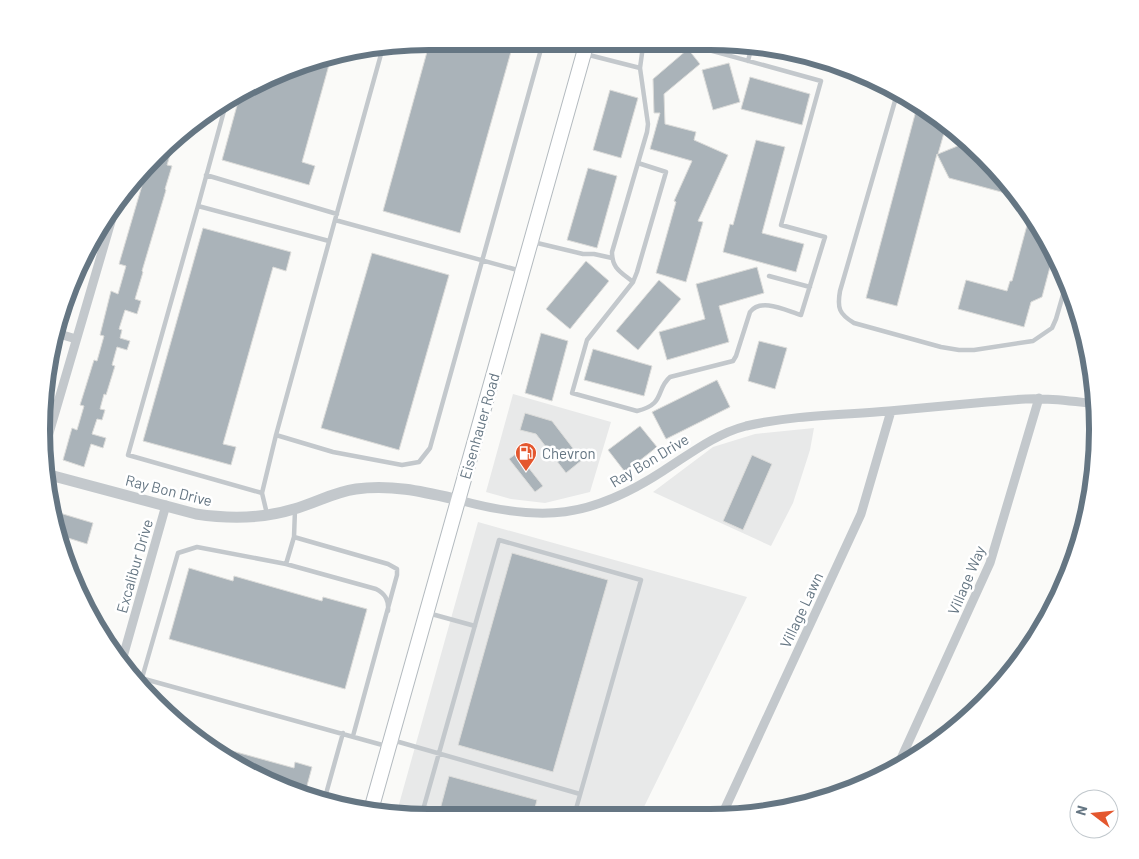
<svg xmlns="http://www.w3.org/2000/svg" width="1139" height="859" viewBox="0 0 1139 859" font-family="Barlow,sans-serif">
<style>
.built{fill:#e8e9e9}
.building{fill:#aab3b9;stroke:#dcdcda}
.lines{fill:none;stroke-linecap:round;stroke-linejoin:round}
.secondary-casing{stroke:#b3babf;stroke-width:16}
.service{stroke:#c3c8cc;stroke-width:4.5}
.minor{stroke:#c3c8cc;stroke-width:9}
.tertiary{stroke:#c3c8cc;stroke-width:11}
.secondary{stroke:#fff;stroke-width:14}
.labels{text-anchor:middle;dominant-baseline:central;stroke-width:5;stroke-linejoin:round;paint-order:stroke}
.street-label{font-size:15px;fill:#657683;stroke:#fff}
.poi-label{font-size:15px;fill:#657683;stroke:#fff;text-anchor:start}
.rim{fill:none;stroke:#657683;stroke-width:6}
</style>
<rect width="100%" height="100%" fill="#fafaf8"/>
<path class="built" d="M 513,394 L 611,422 L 590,492 L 545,503 L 511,499 L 486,492 Z
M 814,428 L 810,450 L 793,503 L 771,546 L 653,492 L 713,447 L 755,434 Z
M 478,522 L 747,597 L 640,815 L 404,817 L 396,815 Z"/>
<path class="building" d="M 430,41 L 514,41 L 460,233 L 383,211 Z
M 688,49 L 700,64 L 664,94 L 665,124 L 696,132 L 694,140 L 728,155 L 698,221 L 703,222 L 686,282 L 656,273 L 676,202 L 674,201 L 692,161 L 650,149 L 660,113 L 654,113 L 653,79 Z
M 332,54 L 302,162 L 315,166 L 309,185 L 222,160 L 241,91 Z
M 729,63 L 740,102 L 713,110 L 702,70 Z
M 750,77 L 810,94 L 802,125 L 741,109 Z
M 610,90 L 638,98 L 621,158 L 593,150 Z
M 918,103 L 925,107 L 946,126 L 938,154 L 960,145 L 968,146 L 1020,197 L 949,178 L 937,154 L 897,306 L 866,298 Z
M 756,140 L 785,147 L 762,233 L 804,244 L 796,272 L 723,252 L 730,224 L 733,225 Z
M 173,145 L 167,165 L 172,166 L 165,189 L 166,190 L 142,271 L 143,272 L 135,299 L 141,301 L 137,314 L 125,310 L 119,329 L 122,330 L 120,338 L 130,341 L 127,350 L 117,347 L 112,365 L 115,366 L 106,395 L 104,394 L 100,409 L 105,410 L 102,420 L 97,419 L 92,434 L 106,438 L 103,448 L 91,444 L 84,467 L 63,460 L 72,428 L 77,430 L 84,406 L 80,405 L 94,360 L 97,361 L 104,336 L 100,335 L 111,291 L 118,294 L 126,266 L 119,264 L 148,165 L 153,166 L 155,159 Z
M 588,168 L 617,176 L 597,248 L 567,240 Z
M 1030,214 L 1054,252 L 1042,297 L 1031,302 L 1024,327 L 958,309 L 966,280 L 1007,291 L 1010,281 L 1012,281 Z
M 203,228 L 291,252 L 286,271 L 273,267 L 223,444 L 236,447 L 231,465 L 143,441 Z
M 372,253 L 449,275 L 399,450 L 321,428 Z
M 586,261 L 609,281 L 570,329 L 546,309 Z
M 757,267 L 764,293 L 719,306 L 729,342 L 667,360 L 659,332 L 705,319 L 696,284 Z
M 659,280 L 681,299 L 638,350 L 616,331 Z
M 541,333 L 568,341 L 552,401 L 525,393 Z
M 759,341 L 787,348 L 775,389 L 748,381 Z
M 593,349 L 652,366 L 644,396 L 584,380 Z
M 717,380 L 730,407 L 666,439 L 652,412 Z
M 525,413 L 552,421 L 582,460 L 566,473 L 536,434 L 520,430 Z
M 640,426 L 657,447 L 625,472 L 608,450 Z
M 517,453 L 543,486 L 535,492 L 509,459 Z
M 752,455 L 772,464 L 743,530 L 723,521 Z
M 53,511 L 93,523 L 87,544 L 65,537 L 61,550 Z
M 512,553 L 608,580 L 553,772 L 458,745 Z
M 189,568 L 233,581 L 234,576 L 322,601 L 323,597 L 367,609 L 345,689 L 169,639 Z
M 207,744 L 294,768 L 295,762 L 312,767 L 304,797 L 236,766 Z
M 449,776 L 537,800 L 533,816 L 438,817 Z"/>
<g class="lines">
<g class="secondary-casing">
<path id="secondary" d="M 371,810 L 587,42"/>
</g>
<path class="service" d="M 608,42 L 619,45 L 625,43 L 643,46 L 650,42
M 585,54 L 640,68
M 748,61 L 752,45
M 897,94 L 840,291 C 837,308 839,314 854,323 L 941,347 L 959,350 L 974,350 L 1033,341 L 1052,328 L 1056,319 L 1067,281
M 638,163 L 666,172 L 637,272 L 633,282 L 587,340 L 572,393 L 637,411 C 666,404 655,390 670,377 L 733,361 L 736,356 L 750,312 C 761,297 787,311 801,315 L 825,237 L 781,225 L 821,81 L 680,42
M 206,175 L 337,214
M 198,206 L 227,100
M 335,220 L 383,47
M 533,242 L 583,254 L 594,254 L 612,258
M 769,276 L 810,287
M 633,282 C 621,272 612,269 612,252 L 647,132 L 648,124 L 640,68 L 643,46
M 1089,403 L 1094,384
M 276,435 L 333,452 L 402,465 L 419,462 L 430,448 L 543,42
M 262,493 L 128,455 L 198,206 L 329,241
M 295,510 L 294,537 L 388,564 L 397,569 L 397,575 L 353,736
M 267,514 L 262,493 L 276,435 L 335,220 L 521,271
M 286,564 L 294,537
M 428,613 L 475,626
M 130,675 L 386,746
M 140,685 L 178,553 L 197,547 L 286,564 L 376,589 C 386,594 389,601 388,611
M 392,740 L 580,794
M 324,801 L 343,733
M 421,817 L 499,540 L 641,580 L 574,816"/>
<path class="minor" d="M 56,333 L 76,339
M 42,457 L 115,208
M 459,500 C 542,523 591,518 663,471 C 690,454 715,434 746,426 C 793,415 842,415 889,411 C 922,408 955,405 987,402 C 1005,401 1023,398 1040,399 C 1059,399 1078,402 1097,404
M 121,664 L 166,505
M 898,765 L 990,563 L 1039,398
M 722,815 L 861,514 L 891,411"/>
<path class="tertiary" d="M 46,474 L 196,514 C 229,519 262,519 294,509 C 315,503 334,492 356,489 C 392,484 424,492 459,500"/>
<use href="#secondary" class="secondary"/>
</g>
<defs>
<g id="fuel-pin" transform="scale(1.125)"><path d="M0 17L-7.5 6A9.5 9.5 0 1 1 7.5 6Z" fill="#e4572e" stroke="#fff"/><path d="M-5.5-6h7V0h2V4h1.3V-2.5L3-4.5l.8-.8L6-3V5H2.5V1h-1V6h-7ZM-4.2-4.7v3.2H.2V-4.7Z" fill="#fff"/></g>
</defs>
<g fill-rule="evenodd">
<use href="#fuel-pin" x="526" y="453"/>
</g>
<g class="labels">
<g class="street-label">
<text transform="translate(479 426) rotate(-74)">Eisenhauer Road</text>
<text transform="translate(649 460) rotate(-31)">Ray Bon Drive</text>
<text transform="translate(169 490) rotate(14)">Ray Bon Drive</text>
<text transform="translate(134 566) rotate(-74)">Excalibur Drive</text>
<text transform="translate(966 580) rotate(-67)">Village Way</text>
<text transform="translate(801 610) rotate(-65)">Village Lawn</text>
</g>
<g class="poi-label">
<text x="542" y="453">Chevron</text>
</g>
</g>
<path d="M0 0H1139V859H0ZM429 50H710A379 379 0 0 1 1089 429V430A379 379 0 0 1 710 809H429A379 379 0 0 1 50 430V429A379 379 0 0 1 429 50Z" fill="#fff" fill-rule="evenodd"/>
<path class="rim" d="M429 50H710A379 379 0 0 1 1089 429V430A379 379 0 0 1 710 809H429A379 379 0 0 1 50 430V429A379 379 0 0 1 429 50Z"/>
<g transform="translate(1094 814) rotate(286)"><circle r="24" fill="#ffffff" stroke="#c1c8cd"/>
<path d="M0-4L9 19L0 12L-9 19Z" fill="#e4572e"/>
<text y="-8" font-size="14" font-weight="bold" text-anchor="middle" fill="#657683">N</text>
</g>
</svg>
